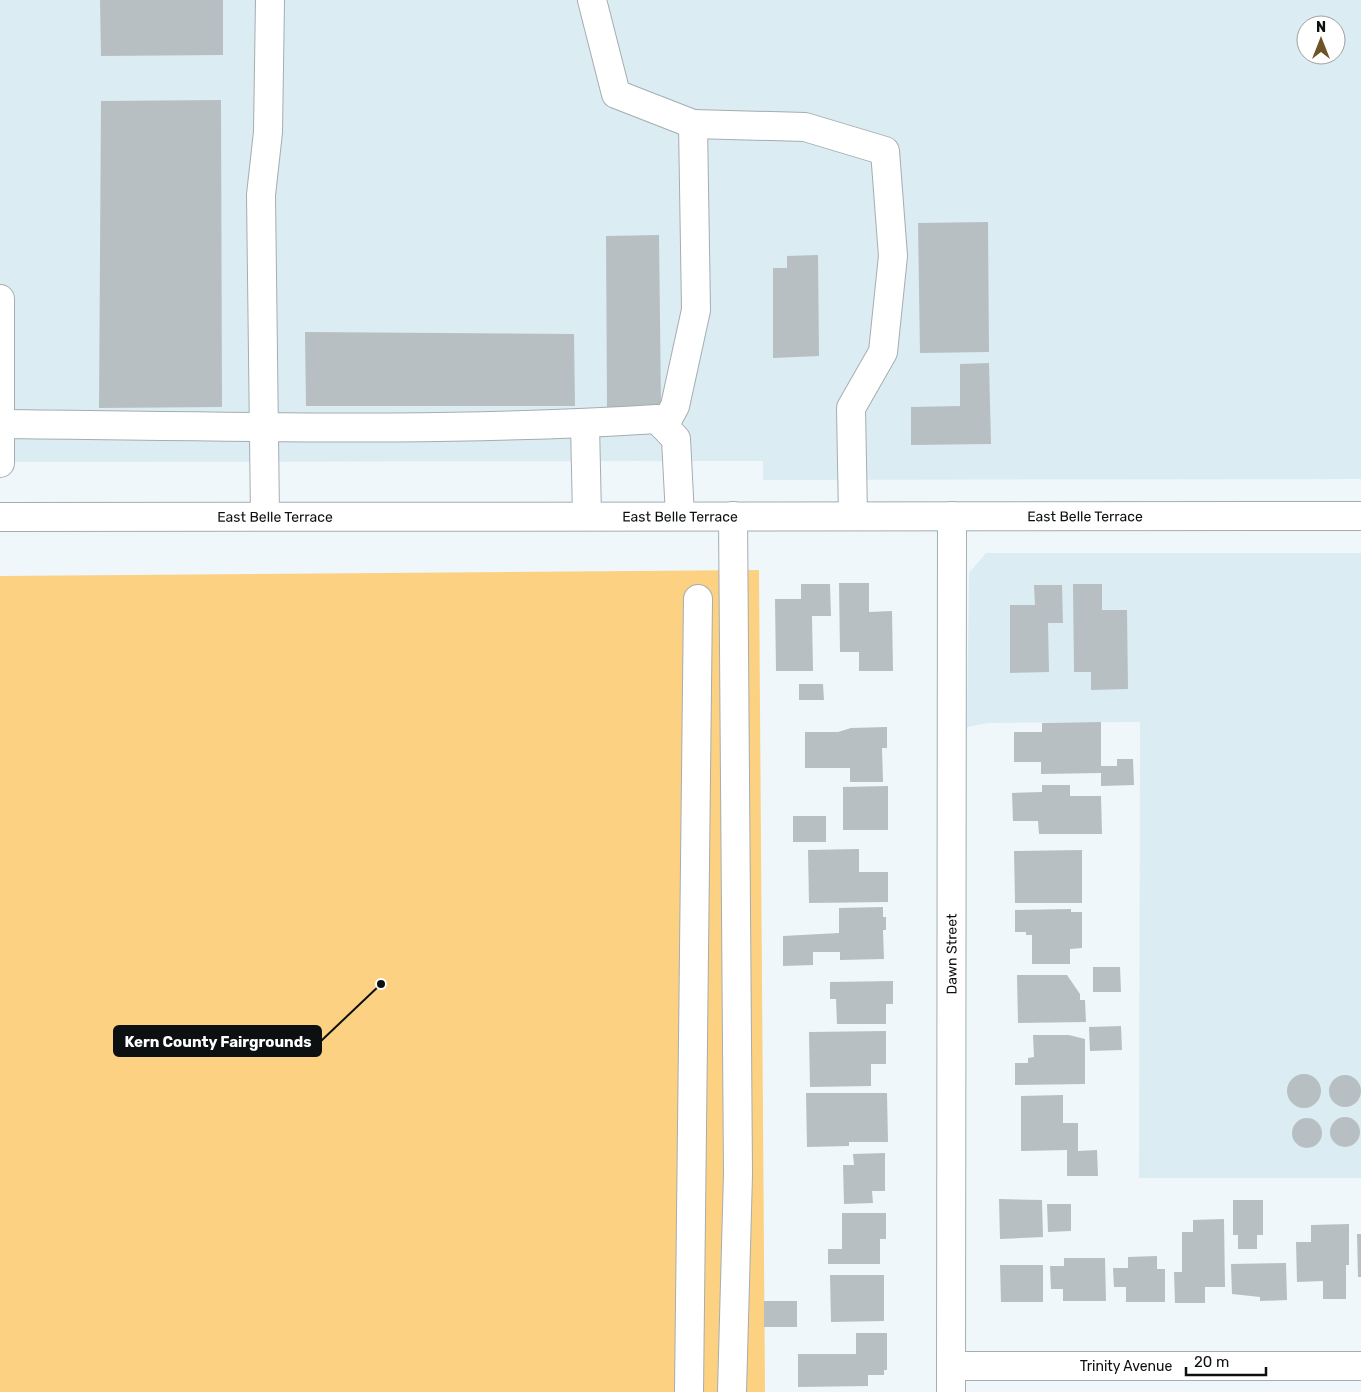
<svg xmlns="http://www.w3.org/2000/svg" width="1361" height="1392" viewBox="0 0 1361 1392" font-family="Rubik,sans-serif">
<style>
.built{fill:#dcecf3;fill-rule:evenodd}
.green{fill:#fcd182}
.building{fill:#b7bfc3}
.lines{fill:none;stroke-linecap:round;stroke-linejoin:round}
.minor-casing{stroke:#a5adb0;stroke-width:30}
.minor{stroke:#fff;stroke-width:28}
.labels{text-anchor:middle;dominant-baseline:central;stroke-width:4.5;stroke-linejoin:round;paint-order:stroke}
.street-label{font-size:14px;fill:#0d1011;stroke:#fff}
.leader{fill:none;stroke:#0d1011;stroke-width:2}
.callout-dot{fill:#0d1011;stroke:#fff;stroke-width:2}
.callout{fill:#0d1011;stroke:#0d1011;stroke-width:2}
.callout-label{font-size:15px;text-anchor:middle;font-weight:bold;fill:#fff}
</style>
<rect width="100%" height="100%" fill="#eff7fa"/>
<path class="built" d="M 0,0 L 1361,0 L 1361,479 L 763,480 L 763,461 L 0,462 ZM 1306,25 L 1336,25 L 1336,55 L 1306,55 Z
M 986,553 L 1361,553 L 1361,1178 L 1139,1178 L 1140,722 L 988,723 L 967,727 L 969,573 Z"/>
<path class="green" d="M 759,570 L 765,1392 L 0,1392 L 0,576 Z"/>
<path class="building" d="M 100,0 L 223,0 L 223,55 L 101,56 Z
M 221,100 L 222,407 L 99,408 L 101,101 Z
M 988,222 L 989,352 L 920,353 L 918,223 Z
M 659,235 L 661,407 L 607,407 L 606,236 Z
M 818,255 L 819,356 L 773,358 L 773,268 L 787,268 L 787,256 Z
M 305,332 L 574,334 L 575,406 L 306,406 Z
M 989,363 L 991,444 L 911,445 L 911,407 L 960,406 L 960,364 Z
M 839,583 L 869,583 L 869,612 L 892,611 L 893,671 L 859,671 L 859,652 L 840,652 Z
M 801,584 L 830,584 L 831,616 L 812,616 L 813,671 L 776,671 L 775,599 L 801,599 Z
M 1073,584 L 1102,584 L 1102,610 L 1127,610 L 1128,689 L 1091,690 L 1091,672 L 1074,672 Z
M 1034,585 L 1062,585 L 1063,623 L 1048,623 L 1049,672 L 1010,673 L 1010,605 L 1035,605 Z
M 799,684 L 823,684 L 824,700 L 799,700 Z
M 1101,722 L 1101,766 L 1117,766 L 1117,759 L 1133,759 L 1134,785 L 1101,786 L 1101,773 L 1041,774 L 1041,762 L 1014,762 L 1014,732 L 1042,732 L 1042,723 Z
M 887,727 L 887,748 L 882,748 L 883,782 L 850,782 L 850,768 L 805,768 L 805,732 L 838,732 L 851,728 Z
M 1042,785 L 1070,785 L 1070,796 L 1101,796 L 1102,834 L 1039,834 L 1038,821 L 1013,821 L 1012,793 L 1042,792 Z
M 888,786 L 888,830 L 843,830 L 843,787 Z
M 793,816 L 826,816 L 826,842 L 793,842 Z
M 859,849 L 859,872 L 888,872 L 888,902 L 809,903 L 808,850 Z
M 1082,850 L 1082,903 L 1015,903 L 1014,851 Z
M 883,907 L 883,917 L 886,917 L 886,930 L 883,930 L 884,959 L 840,960 L 840,952 L 813,952 L 813,965 L 783,966 L 783,936 L 839,933 L 839,908 Z
M 1071,909 L 1071,912 L 1082,912 L 1082,948 L 1070,949 L 1070,964 L 1032,964 L 1032,935 L 1026,935 L 1026,932 L 1015,932 L 1015,910 Z
M 1093,967 L 1120,967 L 1121,992 L 1093,992 Z
M 1017,975 L 1067,975 L 1080,994 L 1080,1000 L 1085,1000 L 1086,1022 L 1018,1023 Z
M 893,981 L 893,1004 L 886,1004 L 886,1024 L 837,1024 L 836,999 L 830,999 L 830,982 Z
M 1121,1026 L 1122,1050 L 1090,1051 L 1089,1027 Z
M 886,1031 L 886,1064 L 871,1064 L 871,1086 L 810,1087 L 809,1032 Z
M 1033,1035 L 1069,1035 L 1085,1039 L 1085,1084 L 1015,1085 L 1015,1063 L 1028,1063 L 1028,1058 L 1034,1057 Z
M1287 1091a17 17 0 1 1 34 0a17 17 0 1 1-34 0Z
M1329 1091a16 16 0 1 1 32 0a16 16 0 1 1-32 0Z
M 806,1093 L 887,1093 L 888,1142 L 849,1142 L 849,1146 L 807,1147 Z
M 1063,1095 L 1063,1123 L 1078,1123 L 1078,1151 L 1097,1150 L 1098,1176 L 1067,1176 L 1067,1150 L 1021,1151 L 1021,1096 Z
M1330 1132a15 15 0 1 1 30 0a15 15 0 1 1-30 0Z
M1292 1133a15 15 0 1 1 30 0a15 15 0 1 1-30 0Z
M 885,1153 L 885,1191 L 872,1191 L 873,1203 L 844,1204 L 843,1165 L 854,1165 L 853,1154 Z
M 999,1199 L 1042,1200 L 1043,1237 L 1000,1239 Z
M 1233,1200 L 1263,1200 L 1263,1235 L 1257,1235 L 1257,1249 L 1238,1249 L 1238,1235 L 1233,1235 Z
M 1047,1204 L 1071,1204 L 1071,1231 L 1048,1232 Z
M 842,1213 L 886,1213 L 886,1239 L 880,1239 L 880,1264 L 828,1264 L 828,1249 L 842,1249 Z
M 1224,1219 L 1225,1287 L 1205,1287 L 1205,1303 L 1175,1303 L 1174,1272 L 1182,1272 L 1182,1232 L 1193,1232 L 1193,1220 Z
M 1349,1224 L 1349,1265 L 1346,1265 L 1346,1299 L 1323,1299 L 1323,1281 L 1297,1282 L 1296,1242 L 1311,1242 L 1311,1225 Z
M 1357,1234 L 1361,1234 L 1361,1277 L 1358,1277 Z
M 1157,1256 L 1157,1269 L 1165,1269 L 1165,1302 L 1126,1302 L 1126,1287 L 1114,1287 L 1113,1268 L 1128,1268 L 1128,1257 Z
M 1064,1258 L 1105,1258 L 1106,1301 L 1063,1301 L 1063,1289 L 1051,1289 L 1050,1266 L 1064,1266 Z
M 1286,1263 L 1287,1300 L 1260,1301 L 1260,1297 L 1232,1294 L 1231,1264 Z
M 1000,1265 L 1043,1265 L 1043,1302 L 1001,1302 Z
M 830,1275 L 884,1275 L 884,1321 L 831,1322 Z
M 764,1301 L 797,1301 L 797,1327 L 764,1327 Z
M 856,1333 L 887,1333 L 887,1370 L 884,1370 L 884,1375 L 868,1375 L 868,1386 L 798,1387 L 798,1354 L 856,1354 Z"/>
<g class="lines">
<g class="minor-casing">
<g id="minor">
<path d="M 592,0 L 616,94 L 693,124"/>
<path d="M 0,299 L 0,463"/>
<path d="M 1,424 C 219,426 439,433 657,419 L 676,439 L 680,516"/>
<path d="M 585,424 L 587,516"/>
<path d="M 664,426 L 675,406 L 696,310 L 693,124 L 805,127 L 885,151 L 893,256 L 883,352 L 851,408 L 853,516"/>
<path d="M 265,516 L 261,195 L 268,132 L 270,0"/>
<path id="s1" d="M 0,517 L 1361,516"/>
<path id="s2" d="M 951,1366 L 1361,1366"/>
<path d="M 689,1392 L 698,599"/>
<path d="M 732,1392 L 738,1174 L 733,516"/>
<path id="s3" d="M 951,1392 L 952,516"/>
</g>
</g>
<use href="#minor" class="minor"/>
</g>
<g class="labels">
<g class="street-label">
<text stroke="none"><textPath href="#s1" startOffset="275">East Belle Terrace</textPath></text>
<text stroke="none"><textPath href="#s1" startOffset="680">East Belle Terrace</textPath></text>
<text stroke="none"><textPath href="#s1" startOffset="1085">East Belle Terrace</textPath></text>
<text stroke="none"><textPath href="#s3" startOffset="438">Dawn Street</textPath></text>
<text stroke="none"><textPath href="#s2" startOffset="175">Trinity Avenue</textPath></text>
</g>
</g>
<path class="leader" d="M381 984L321 1041"/>
<circle class="callout-dot" cx="381" cy="984" r="5"/>
<rect class="callout" x="114" y="1026" width="207" height="30" rx="5"/>
<g class="callout-label">
<text x="218" y="1047">Kern County Fairgrounds</text>
</g>
<g transform="translate(1321 40)"><circle r="24" fill="#ffffff" stroke="#9e9fa0"/>
<path d="M0-4L9 19L0 12L-9 19Z" fill="#6c5424"/>
<text y="-8" font-size="14" font-weight="bold" text-anchor="middle" fill="#0d1011">N</text>
</g>
<path d="M1186 1367v8h80v-8" fill="none" stroke="#0d1011" stroke-width="2.5"/>
<text x="1194" y="1367" font-size="15" fill="#0d1011" stroke="#ffffff" stroke-width="4" paint-order="stroke">20 m</text>
</svg>
